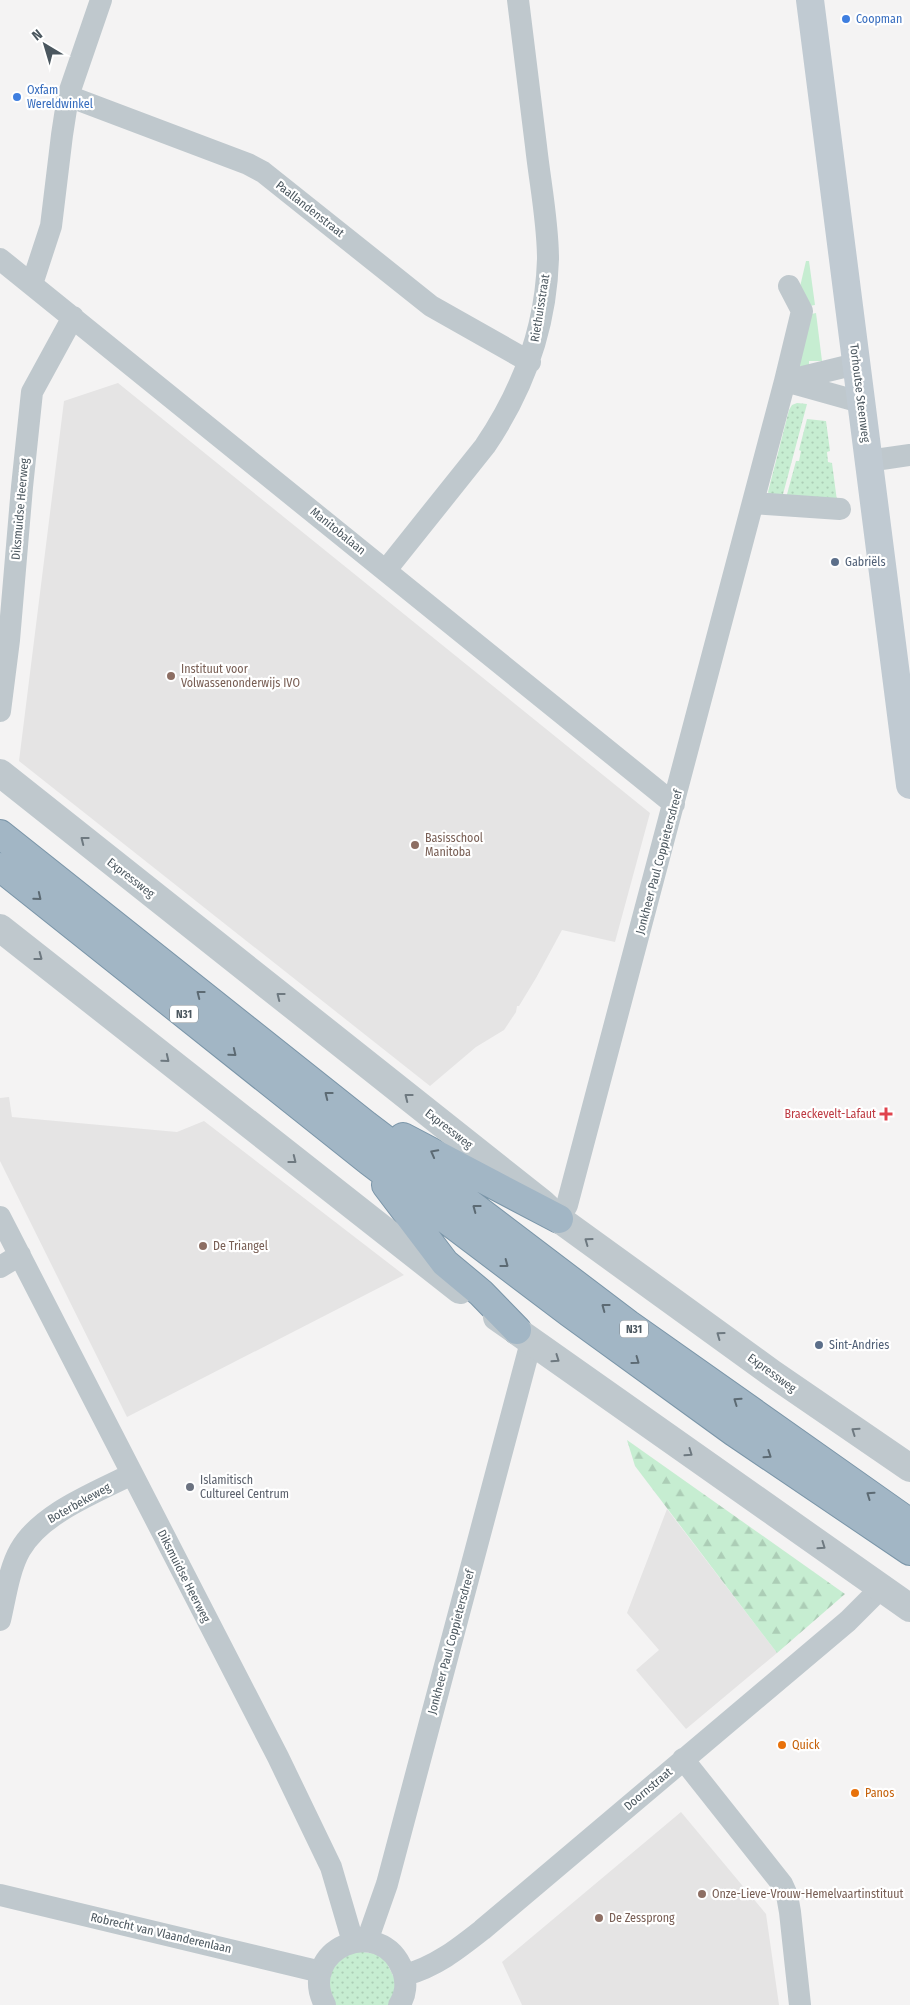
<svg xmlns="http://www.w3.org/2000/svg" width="910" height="2005" viewBox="0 0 910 2005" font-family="'Fira Sans Condensed',sans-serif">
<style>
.education{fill:#e5e4e4}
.grass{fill:url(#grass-dots)}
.forest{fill:url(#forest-firs)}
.garden{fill:#c6edd1}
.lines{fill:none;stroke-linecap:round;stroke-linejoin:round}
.trunk-casing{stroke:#7a95a8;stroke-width:30}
.minor{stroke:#bfc8cd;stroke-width:22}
.tertiary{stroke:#bfc8cd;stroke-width:28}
.secondary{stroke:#c0cad2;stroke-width:28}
.trunk{stroke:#a2b6c5;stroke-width:28}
.oneway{stroke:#6e7980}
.oneway2{stroke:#5c6a73}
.shop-dot{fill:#3f7fe0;stroke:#fff;stroke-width:2}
.service-dot{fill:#5c6f8a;stroke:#fff;stroke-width:2}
.education-dot{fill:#8d6e63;stroke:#fff;stroke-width:2}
.health-dot{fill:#e0444e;stroke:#fff;stroke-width:2}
.worship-dot{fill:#6b7280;stroke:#fff;stroke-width:2}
.food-dot{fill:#e8710a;stroke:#fff;stroke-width:2}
.labels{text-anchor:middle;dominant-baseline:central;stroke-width:4.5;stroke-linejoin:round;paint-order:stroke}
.shield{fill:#fff;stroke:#81898f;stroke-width:1}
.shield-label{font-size:11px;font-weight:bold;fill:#4b575f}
.shop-label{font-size:12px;fill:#366cbe;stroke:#fff;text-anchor:start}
.street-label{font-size:12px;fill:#4b575f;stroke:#fff}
.service-label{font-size:12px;fill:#4e5e75;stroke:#fff;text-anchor:start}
.education-label{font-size:12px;fill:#785e54;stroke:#fff;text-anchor:start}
.health-label{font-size:12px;fill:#be3a42;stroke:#fff;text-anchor:end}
.worship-label{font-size:12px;fill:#5b616d;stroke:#fff;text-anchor:start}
.food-label{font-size:12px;fill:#c56008;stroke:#fff;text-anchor:start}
</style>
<defs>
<pattern id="grass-dots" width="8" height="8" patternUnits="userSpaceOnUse" patternTransform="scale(1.25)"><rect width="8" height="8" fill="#c6edd1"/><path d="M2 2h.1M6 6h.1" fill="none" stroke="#accdb6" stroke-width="1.8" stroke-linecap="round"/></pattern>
<pattern id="forest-firs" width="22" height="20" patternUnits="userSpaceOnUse" patternTransform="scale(1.25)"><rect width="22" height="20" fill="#c6edd1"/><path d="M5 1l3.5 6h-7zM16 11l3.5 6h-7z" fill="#accdb6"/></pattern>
</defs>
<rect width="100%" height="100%" fill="#f4f3f3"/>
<path class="education" d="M 118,383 L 650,813 L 615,942 L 562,930 L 536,978 L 519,1006 L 517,1006 L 516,1012 L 504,1030 L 476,1047 L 430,1086 L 19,761 L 64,401 Z
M 9,1097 L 12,1117 L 177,1132 L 204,1121 L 404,1275 L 127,1417 L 0,1161 L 0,1098 Z
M 667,1509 L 777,1653 L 686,1729 L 636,1670 L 659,1650 L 627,1613 Z
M 681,1812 L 766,1914 L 779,2005 L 522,2005 L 502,1962 Z"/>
<path class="grass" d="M 797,403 L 807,404 L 782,498 L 771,498 L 768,492 L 789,410 L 792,405 Z
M 807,419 L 826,421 L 830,451 L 827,452 L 828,462 L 832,463 L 837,501 L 786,498 L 796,461 L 799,461 L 801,451 L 799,450 Z
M 350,1950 L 383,1955 L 398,1986 L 391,2005 L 332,2005 L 326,1975 Z"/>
<path class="forest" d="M 627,1440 L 845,1594 L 777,1653 L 635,1466 Z"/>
<path class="garden" d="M 806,261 L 809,261 L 815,305 L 809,306 L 799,291 Z
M 816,313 L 822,361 L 809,361 L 809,367 L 798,366 L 807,315 Z"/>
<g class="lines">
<g class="trunk-casing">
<path id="trunk" d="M 0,834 L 366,1125 L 628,1324 L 910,1523
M 0,867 L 369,1161 L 570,1313 L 734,1432 L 910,1551
M 403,1137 L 559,1219
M 386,1185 L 445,1263 L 481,1293 L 517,1330"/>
</g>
<path class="minor" d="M 68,96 L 248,164 L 263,172 L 431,306 L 530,362
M 0,259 L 674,804
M 32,284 L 51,226 L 62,135 L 68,96 L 101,0
M 785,381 L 860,402
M 786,381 L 856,364
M 868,461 L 910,455
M 753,503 L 840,509
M 386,570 L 485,446 C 523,390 546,328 548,259 C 548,222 540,183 536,146 C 530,98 524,49 518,0
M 0,711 L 9,640 L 22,487 L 32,392 L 73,317
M 0,1217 L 278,1757 L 331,1867 L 353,1942
M 559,1219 L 567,1205 L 785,381 L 802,311 L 789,286
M 0,1267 L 20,1255
M 0,1620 C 5,1599 9,1569 20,1550 C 41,1513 95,1493 132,1474
M 683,1759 L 782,1884 L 787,1895 L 790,1912 L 800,2005
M 0,1895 L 321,1972
M 367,1941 L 387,1884 L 531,1342
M 405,1975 C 435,1967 458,1949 482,1930 L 848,1621 L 881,1588
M 325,2005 C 296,1950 381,1912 403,1971 C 407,1982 406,1996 399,2005"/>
<path class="tertiary" d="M 0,773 L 542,1203 L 559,1219 L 773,1374 L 910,1468
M 0,928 L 460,1290
M 497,1317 L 910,1608"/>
<path class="secondary" d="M 810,0 L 910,785"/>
<use href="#trunk" class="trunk"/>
</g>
<defs><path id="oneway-chevron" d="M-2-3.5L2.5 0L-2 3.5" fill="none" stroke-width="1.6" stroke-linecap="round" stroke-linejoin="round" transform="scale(1.25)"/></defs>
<g class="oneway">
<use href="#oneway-chevron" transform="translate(84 840) rotate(-142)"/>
<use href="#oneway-chevron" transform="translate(39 957) rotate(37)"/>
<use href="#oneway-chevron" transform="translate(280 996) rotate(-142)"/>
<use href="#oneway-chevron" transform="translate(166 1059) rotate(39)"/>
<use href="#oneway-chevron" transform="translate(408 1097) rotate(-142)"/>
<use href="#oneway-chevron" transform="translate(293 1160) rotate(38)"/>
<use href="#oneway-chevron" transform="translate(588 1241) rotate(-144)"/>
<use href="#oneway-chevron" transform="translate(720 1335) rotate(-144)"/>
<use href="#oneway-chevron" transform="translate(556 1359) rotate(35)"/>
<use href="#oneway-chevron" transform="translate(855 1431) rotate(-145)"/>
<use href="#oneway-chevron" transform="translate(689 1453) rotate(35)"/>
<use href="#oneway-chevron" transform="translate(822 1546) rotate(35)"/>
</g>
<g class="oneway2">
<use href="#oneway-chevron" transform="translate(38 897) rotate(39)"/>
<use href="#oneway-chevron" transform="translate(200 994) rotate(-142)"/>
<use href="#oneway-chevron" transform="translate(233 1053) rotate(39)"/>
<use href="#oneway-chevron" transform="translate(328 1095) rotate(-142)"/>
<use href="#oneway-chevron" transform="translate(434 1153) rotate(-152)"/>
<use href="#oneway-chevron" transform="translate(476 1208) rotate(-143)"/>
<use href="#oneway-chevron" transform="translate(505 1264) rotate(37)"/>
<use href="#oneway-chevron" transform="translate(605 1307) rotate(-143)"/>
<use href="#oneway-chevron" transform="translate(636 1361) rotate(36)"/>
<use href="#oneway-chevron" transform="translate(737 1401) rotate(-145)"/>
<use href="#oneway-chevron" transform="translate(768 1455) rotate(34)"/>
<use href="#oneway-chevron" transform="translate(870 1495) rotate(-145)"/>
</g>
<g class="shop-dot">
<circle cx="846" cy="19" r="5"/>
<circle cx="17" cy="97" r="5"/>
</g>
<g class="service-dot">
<circle cx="835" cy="562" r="5"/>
<circle cx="819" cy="1345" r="5"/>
</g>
<g class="education-dot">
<circle cx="171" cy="676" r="5"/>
<circle cx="415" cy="845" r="5"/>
<circle cx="203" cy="1246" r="5"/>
<circle cx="702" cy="1894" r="5"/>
<circle cx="599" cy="1918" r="5"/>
</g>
<path class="health-dot" d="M883.5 1106.5h5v5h5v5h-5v5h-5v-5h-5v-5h5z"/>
<circle class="worship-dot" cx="190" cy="1487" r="5"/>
<g class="food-dot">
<circle cx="782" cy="1745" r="5"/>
<circle cx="855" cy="1793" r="5"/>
</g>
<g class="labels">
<g class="shield">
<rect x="170" y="1005.5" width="28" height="17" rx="4"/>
<rect x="620" y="1320.5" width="28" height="17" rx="4"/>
</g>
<g class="shield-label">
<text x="184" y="1014">N31</text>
<text x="634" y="1329">N31</text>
</g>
<g class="shop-label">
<text x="856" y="19">Coopman</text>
<text x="27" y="90">Oxfam<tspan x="27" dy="14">Wereldwinkel</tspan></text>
</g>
<g class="street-label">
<text transform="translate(310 209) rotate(38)">Paallandenstraat</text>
<text transform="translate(540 308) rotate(-81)">Riethuisstraat</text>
<text transform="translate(860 393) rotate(83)">Torhoutse Steenweg</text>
<text transform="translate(20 509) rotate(-85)">Diksmuidse Heerweg</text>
<text transform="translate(338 531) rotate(39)">Manitobalaan</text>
<text transform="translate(659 862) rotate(-75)">Jonkheer Paul Coppietersdreef</text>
<text transform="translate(131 878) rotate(38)">Expressweg</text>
<text transform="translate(449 1129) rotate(38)">Expressweg</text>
<text transform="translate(772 1373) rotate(36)">Expressweg</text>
<text transform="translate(79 1503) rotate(-29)">Boterbekeweg</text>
<text transform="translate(184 1576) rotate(63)">Diksmuidse Heerweg</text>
<text transform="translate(451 1642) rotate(-75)">Jonkheer Paul Coppietersdreef</text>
<text transform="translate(648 1789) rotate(-40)">Doornstraat</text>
<text transform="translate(161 1933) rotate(13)">Robrecht van Vlaanderenlaan</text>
</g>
<g class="service-label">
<text x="845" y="562">Gabriëls</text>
<text x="829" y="1345">Sint-Andries</text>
</g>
<g class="education-label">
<text x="181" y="669">Instituut voor<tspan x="181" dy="14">Volwassenonderwijs IVO</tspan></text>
<text x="425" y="838">Basisschool<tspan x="425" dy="14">Manitoba</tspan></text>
<text x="213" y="1246">De Triangel</text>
<text x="712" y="1894">Onze-Lieve-Vrouw-Hemelvaartinstituut</text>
<text x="609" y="1918">De Zessprong</text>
</g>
<g class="health-label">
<text x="876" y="1114">Braeckevelt-Lafaut</text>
</g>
<g class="worship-label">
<text x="200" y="1480">Islamitisch<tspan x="200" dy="14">Cultureel Centrum</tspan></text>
</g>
<g class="food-label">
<text x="792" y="1745">Quick</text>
<text x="865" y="1793">Panos</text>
</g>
</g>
<g transform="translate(45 45) rotate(322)" stroke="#ffffff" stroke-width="4" paint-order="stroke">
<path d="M0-4L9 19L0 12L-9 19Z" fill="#4b575f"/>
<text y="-8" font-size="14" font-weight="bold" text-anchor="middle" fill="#4b575f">N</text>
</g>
</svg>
